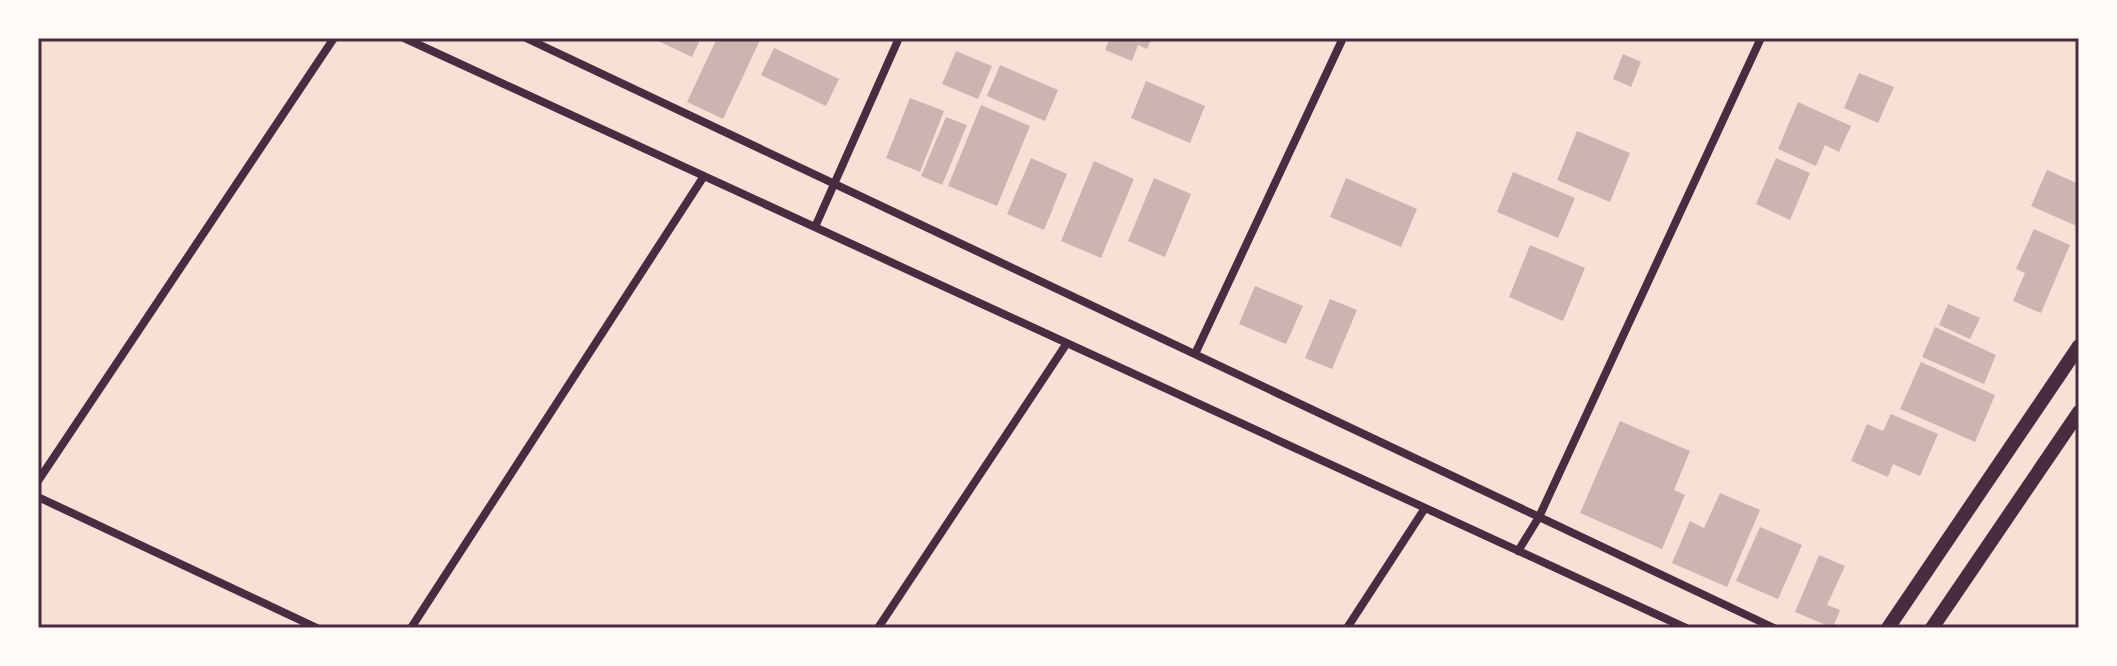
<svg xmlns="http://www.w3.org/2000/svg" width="2117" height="666" viewBox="0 0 2117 666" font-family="'Exo 2',sans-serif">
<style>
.building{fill:#ccb4b1}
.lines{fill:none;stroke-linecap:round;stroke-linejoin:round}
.minor{stroke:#4a2c40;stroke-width:8}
.tertiary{stroke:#4a2c40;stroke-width:14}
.neatline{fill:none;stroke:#4a2c40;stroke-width:3}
</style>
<rect width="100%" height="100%" fill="#f7e1d7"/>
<path class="building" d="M 652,38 L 701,38 L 692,57 Z
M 717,38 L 761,38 L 723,119 L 687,102 Z
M 1110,38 L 1152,38 L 1147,49 L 1138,45 L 1132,61 L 1105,50 Z
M 774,48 L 839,79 L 826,106 L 761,75 Z
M 956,51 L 992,66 L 978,99 L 942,84 Z
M 1623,54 L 1641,62 L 1631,87 L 1613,79 Z
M 1000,65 L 1058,90 L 1045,121 L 987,96 Z
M 1859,73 L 1894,87 L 1878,123 L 1844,108 Z
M 1146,81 L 1205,106 L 1190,143 L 1131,118 Z
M 910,98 L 944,111 L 920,172 L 886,158 Z
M 1798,102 L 1851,126 L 1839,152 L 1825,145 L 1816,166 L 1778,149 Z
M 981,105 L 1030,126 L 997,206 L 948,186 Z
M 946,117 L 967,125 L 942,185 L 921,176 Z
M 1577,131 L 1630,153 L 1610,202 L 1557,180 Z
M 1031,158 L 1067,174 L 1044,230 L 1007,214 Z
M 1776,158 L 1810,173 L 1790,220 L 1756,204 Z
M 1094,161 L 1134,179 L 1101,258 L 1061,241 Z
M 2047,170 L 2079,184 L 2079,227 L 2031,206 Z
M 1513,172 L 1575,198 L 1558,238 L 1497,212 Z
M 1154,178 L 1191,194 L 1165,257 L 1128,241 Z
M 1346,178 L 1417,209 L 1401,247 L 1330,217 Z
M 2034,229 L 2070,245 L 2041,313 L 2013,301 L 2025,273 L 2016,269 Z
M 1530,245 L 1585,268 L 1563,321 L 1509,297 Z
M 1255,286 L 1303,306 L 1286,344 L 1239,324 Z
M 1330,299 L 1357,310 L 1332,369 L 1305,358 Z
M 1948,304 L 1980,318 L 1970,339 L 1939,325 Z
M 1935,327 L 1996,355 L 1984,384 L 1922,357 Z
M 1921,362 L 1995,395 L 1975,442 L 1900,409 Z
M 1891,414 L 1938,434 L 1920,476 L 1893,464 L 1888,477 L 1851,461 L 1867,424 L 1883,431 Z
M 1620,421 L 1690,451 L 1674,490 L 1685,495 L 1662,549 L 1580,513 Z
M 1720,493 L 1760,510 L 1727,587 L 1672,563 L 1690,521 L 1704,528 Z
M 1760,527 L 1802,545 L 1778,599 L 1736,581 Z
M 1819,555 L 1845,566 L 1827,605 L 1840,610 L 1833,628 L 1795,612 Z"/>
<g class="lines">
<path class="minor" d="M 404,38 L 1686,628
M 526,38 L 1774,628
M 815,227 L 899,38
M 1195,354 L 1343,38
M 38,481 L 334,38
M 38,497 L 317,628
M 1518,551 L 1539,517 L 1761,38
M 411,628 L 704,176
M 878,628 L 1067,343
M 1347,628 L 1425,508"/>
<path class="tertiary" d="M 1888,628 L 2079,346
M 1932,628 L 2079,412"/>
</g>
<rect width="2117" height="666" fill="none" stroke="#fffaf5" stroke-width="80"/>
<rect x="40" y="40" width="2037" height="586" class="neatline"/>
</svg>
